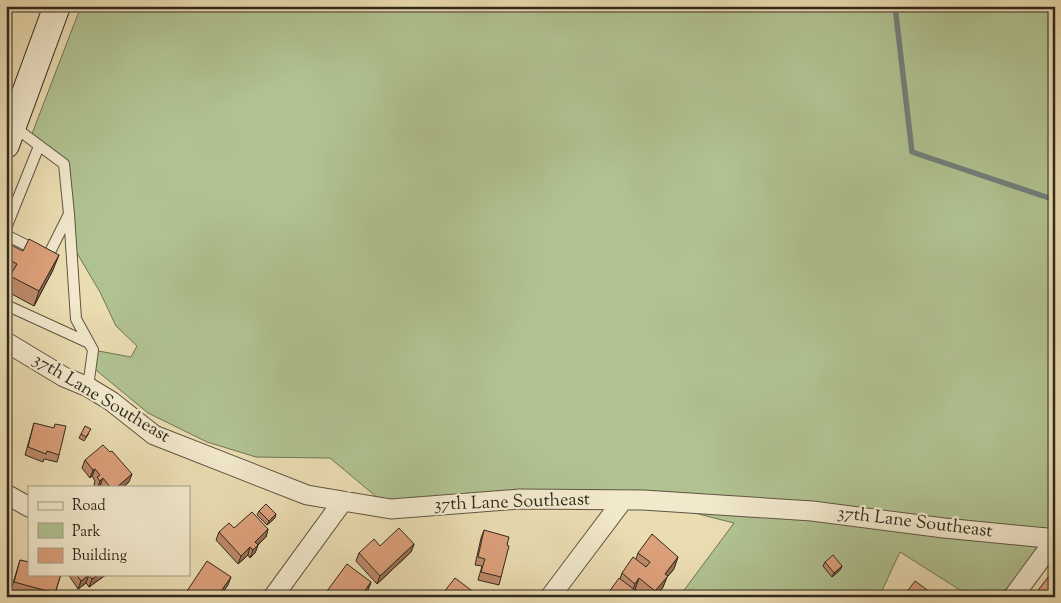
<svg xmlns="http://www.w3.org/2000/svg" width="1061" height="603" viewBox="0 0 1061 603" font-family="'Sorts Mill Goudy',serif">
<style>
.green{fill:#b1c291;stroke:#707558}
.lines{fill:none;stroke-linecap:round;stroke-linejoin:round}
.stream{stroke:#71807a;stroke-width:5.5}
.lane-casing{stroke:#5f5543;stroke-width:12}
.street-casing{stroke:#5f5543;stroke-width:21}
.secondary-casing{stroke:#30281e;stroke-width:28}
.lane{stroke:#f2e9cd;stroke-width:10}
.street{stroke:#f2e9cd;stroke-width:19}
.secondary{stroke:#f2e9cd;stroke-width:26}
.wall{fill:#bd8a6a;stroke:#30281e}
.shaded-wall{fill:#9a7056;stroke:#30281e}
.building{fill:#dca07b;stroke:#30281e}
.labels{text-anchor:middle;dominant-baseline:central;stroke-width:4.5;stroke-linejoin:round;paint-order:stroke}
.street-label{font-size:18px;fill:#30281e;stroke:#f2e9cd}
</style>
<rect width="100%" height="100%" fill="#ebddb2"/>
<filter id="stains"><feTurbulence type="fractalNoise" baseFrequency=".004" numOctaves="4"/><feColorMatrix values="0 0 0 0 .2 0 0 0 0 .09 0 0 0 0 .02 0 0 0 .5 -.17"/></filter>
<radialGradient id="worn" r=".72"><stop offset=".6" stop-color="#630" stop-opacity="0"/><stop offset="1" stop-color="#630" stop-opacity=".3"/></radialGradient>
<path class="green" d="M 81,6 L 1055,6 L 1055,531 L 1005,595 L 960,590 L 900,552 L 879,597 L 679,597 L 734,523 L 643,500 L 391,509 L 330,458 L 256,457 L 207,442 L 148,413 L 91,366 L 93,350 L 131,357 L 137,346 L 116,326 L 100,292 L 71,243 L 64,164 L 30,139 Z"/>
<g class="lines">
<path class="stream" d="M 895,6 L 912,152 L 1055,200"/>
<g class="lane-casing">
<path id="lane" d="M 13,126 L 64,164 L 69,214 L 76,319 L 93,350 L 88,387
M 6,228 L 39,146
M 6,235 L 48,256 L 68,216
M 6,305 L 89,343"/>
</g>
<g class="street-casing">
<path id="street" d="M 6,342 L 64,377 L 88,387 L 111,401 L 154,435 L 307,495 L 391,509 L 520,499 L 643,500 L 812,511 L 944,528 L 1047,538 L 1055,542
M 6,494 L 29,507
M 273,597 L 343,501
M 550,597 L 623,500
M 1013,597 L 1054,541"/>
</g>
<g class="secondary-casing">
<path id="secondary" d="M 6,145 L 57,6"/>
</g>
<use href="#lane" class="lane"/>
<use href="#street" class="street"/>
<use href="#secondary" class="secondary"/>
</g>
<path class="wall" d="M 6,254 L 53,270 L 34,306 L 6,291 L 6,287 L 10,277 L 6,276 Z
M 34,423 L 59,455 L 57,462 L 44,459 L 43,462 L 25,455 Z
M 89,433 L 84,441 L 79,438 L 81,434 Z
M 85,460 L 129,482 L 123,487 L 96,487 L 94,485 L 95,481 L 92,476 L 90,478 L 82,468 Z
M 259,511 L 275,518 L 267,525 L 257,515 Z
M 234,528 L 268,529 L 266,537 L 258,545 L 255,553 L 250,558 L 248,555 L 238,564 L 216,540 L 219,532 Z
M 484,530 L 507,545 L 501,577 L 499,585 L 478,580 L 482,566 L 475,565 L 481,538 Z
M 414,544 L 411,552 L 377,584 L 356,561 L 359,553 L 380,546 Z
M 638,553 L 674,569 L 667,577 L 663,587 L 656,597 L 605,597 L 620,579 L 622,573 L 636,559 Z
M 20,560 L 61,574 L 54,597 L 36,597 L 11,590 Z
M 825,562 L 842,566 L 840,570 L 832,577 L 823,566 Z
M 68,574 L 107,574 L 89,587 L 86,583 L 78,589 Z
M 371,582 L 368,590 L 363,597 L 325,597 L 327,591 Z"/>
<path class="shaded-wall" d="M 59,255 L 53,270 L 34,306 L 39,291 Z
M 95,469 L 92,476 L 90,478 L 93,470 Z
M 132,474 L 129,482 L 123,487 L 117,487 Z
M 103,478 L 100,486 L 98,487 L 100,481 Z
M 276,514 L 275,518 L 267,525 L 269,521 Z
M 268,529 L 266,537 L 252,550 L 255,542 Z
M 414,544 L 411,552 L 377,584 L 380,576 Z
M 258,545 L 255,553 L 250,558 L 253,550 Z
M 250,547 L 248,555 L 238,564 L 241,556 Z
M 12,555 L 9,563 L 6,565 L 6,560 Z
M 678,557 L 674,569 L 667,577 L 663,587 L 656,597 L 653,597 L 655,591 L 665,574 Z
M 842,566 L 840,570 L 832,577 L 834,573 Z
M 99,574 L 107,574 L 89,587 L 92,579 Z
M 89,575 L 86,583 L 78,589 L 81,581 Z
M 231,577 L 228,585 L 220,597 L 217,597 Z
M 639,578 L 635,590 L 631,595 L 635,584 Z
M 371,582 L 368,590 L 363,597 L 360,597 Z"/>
<path class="building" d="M 29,239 L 59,255 L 39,291 L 10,276 L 17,264 L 6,258 L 6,254 L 11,245 L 23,251 Z
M 6,414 L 9,416 L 6,420 Z
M 34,423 L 54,428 L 55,424 L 66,426 L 59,455 L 47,451 L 46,454 L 28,447 Z
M 85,426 L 91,429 L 86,437 L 81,434 Z
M 103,445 L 110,452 L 112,451 L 132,474 L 117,487 L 110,487 L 103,478 L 100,481 L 97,477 L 100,475 L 95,469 L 93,470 L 85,460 Z
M 266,504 L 276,514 L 269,521 L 259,511 Z
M 252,512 L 268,529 L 255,542 L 258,545 L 253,550 L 250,547 L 241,556 L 219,532 L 229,523 L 234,528 Z
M 399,528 L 414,544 L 380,576 L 359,553 L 374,539 L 380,546 Z
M 484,530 L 509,537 L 507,545 L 509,546 L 501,577 L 481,572 L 485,559 L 478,557 Z
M 652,534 L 678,557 L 665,574 L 668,576 L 655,591 L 639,578 L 635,584 L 622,573 L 633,557 L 646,567 L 650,562 L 638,553 Z
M 6,549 L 12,555 L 6,560 Z
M 833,555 L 842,566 L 834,573 L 825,562 Z
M 20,560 L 29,562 L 29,574 L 61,574 L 55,593 L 14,582 Z
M 207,561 L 231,577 L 217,597 L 188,597 L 185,594 Z
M 347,564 L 371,582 L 360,597 L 334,597 L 327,591 Z
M 1055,568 L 1055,597 L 1033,597 Z
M 76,574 L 99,574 L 92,579 L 89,575 L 81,581 Z
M 455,578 L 479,596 L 440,597 Z
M 619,578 L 644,597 L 607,597 L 606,596 Z
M 915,581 L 937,597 L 903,597 Z"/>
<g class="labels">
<g class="street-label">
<text transform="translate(101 399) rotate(31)">37th Lane Southeast</text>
<text transform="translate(512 503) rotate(-2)">37th Lane Southeast</text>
<text transform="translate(915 523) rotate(7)">37th Lane Southeast</text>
</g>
</g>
<rect width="1061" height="603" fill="none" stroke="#ebddb2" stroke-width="25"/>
<rect x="8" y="8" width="1046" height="588" fill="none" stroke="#30281e" stroke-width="2.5"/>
<rect x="12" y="12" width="1036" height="578" fill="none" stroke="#30281e"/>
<rect x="28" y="486" width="162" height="90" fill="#f2e9cd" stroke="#a49c87"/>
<rect x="38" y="502" width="25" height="8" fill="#f2e9cd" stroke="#a49c87"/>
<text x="72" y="510" font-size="15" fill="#30281e">Road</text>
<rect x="38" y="523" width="25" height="15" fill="#b1c291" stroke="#a49c87"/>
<text x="72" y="536" font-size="15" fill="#30281e">Park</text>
<rect x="38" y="548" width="25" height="15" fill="#dca07b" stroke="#a49c87"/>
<text x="72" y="560" font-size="15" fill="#30281e">Building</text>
<rect width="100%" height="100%" filter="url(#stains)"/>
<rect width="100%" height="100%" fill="url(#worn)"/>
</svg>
